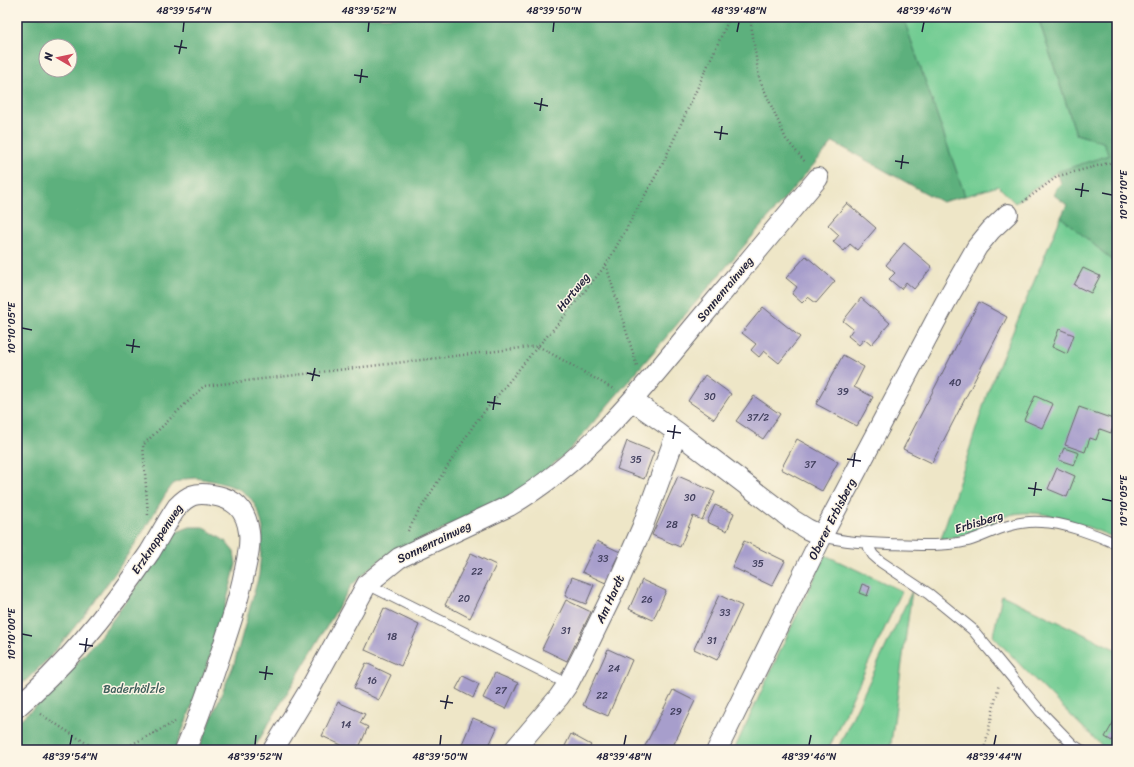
<svg xmlns="http://www.w3.org/2000/svg" width="1134" height="767" viewBox="0 0 1134 767" font-family="Sriracha,sans-serif">
<style>
.green{fill:#72cc93;stroke:#4a7767}
.forest{fill:#5db07d;stroke:#40695c;fill-rule:evenodd}
.building{fill:#a79ecc}
.lines{fill:none;stroke-linecap:round;stroke-linejoin:round}
.service-casing{stroke:#69676c;stroke-width:12}
.minor-casing{stroke:#69676c;stroke-width:22}
.path{stroke:#69676c;stroke-width:2.5;stroke-dasharray:1 3;stroke-linecap:butt}
.service{stroke:#fff;stroke-width:10}
.minor{stroke:#fff;stroke-width:20}
.ticks{fill:none;stroke:#22223b;stroke-width:1.5}
.labels{text-anchor:middle;dominant-baseline:central;stroke-width:3;stroke-linejoin:round;paint-order:stroke}
.number-label{font-size:10px;fill:#43415f}
.street-label{font-size:12px;fill:#22223b;stroke:#fcf5e5}
.park-label{font-size:12px;fill:#3e5e5a;stroke:#fcf5e5}
.neatline{fill:none;stroke:#22223b;stroke-width:1.5}
.ticks-label{font-size:10px;text-anchor:middle;fill:#22223b}
</style>
<rect width="100%" height="100%" fill="#fcf5e5"/>
<filter id="ink" filterUnits="userSpaceOnUse"><feTurbulence type="fractalNoise" baseFrequency=".025" numOctaves="2"/><feDisplacementMap in="SourceGraphic" scale="8" xChannelSelector="R" yChannelSelector="G"/><feConvolveMatrix kernelMatrix="1 2 1 2 8 2 1 2 1" color-interpolation-filters="sRGB"/></filter>
<filter id="wash" filterUnits="userSpaceOnUse"><feTurbulence type="fractalNoise" baseFrequency=".012" numOctaves="4" result="noise"/><feDisplacementMap in="SourceGraphic" scale="16" xChannelSelector="R" yChannelSelector="G"/><feGaussianBlur stdDeviation="0.9" result="paint"/><feColorMatrix in="noise" values="0 0 0 0 0 0 0 0 0 0 0 0 0 0 0 0 0 1.4 0 .05"/><feComposite in="paint" operator="in"/></filter>
<g filter="url(#wash)">
<rect width="100%" height="100%" fill="#eee6c7"/>
<path class="green" d="M 903,17 L 1038,17 L 1076,134 L 1103,142 L 1109,155 L 1057,172 L 1015,203 L 998,186 L 965,196 Z
M 1061,217 L 1117,264 L 1117,539 C 1089,527 1041,506 1010,515 C 1005,517 1000,518 996,521 C 990,524 986,529 980,531 C 967,536 954,537 941,539 L 988,391 Z
M 825,555 L 902,591 L 828,750 L 734,750 Z
M 912,591 L 890,750 L 837,750 Z
M 1002,595 L 1117,650 L 1117,750 L 1106,750 L 1027,672 L 993,636 Z"/>
<path class="forest" d="M 17,17 L 903,17 L 965,196 L 942,202 L 833,142 L 567,453 L 517,494 L 383,558 L 369,569 L 351,586 L 253,750 L 198,750 L 234,664 L 259,575 L 263,528 L 259,513 L 252,500 L 241,490 L 228,485 L 213,481 L 196,478 L 184,479 L 173,484 L 165,495 L 144,530 L 118,569 L 82,618 L 48,659 L 17,689 ZM 46,46 L 70,46 L 70,70 L 46,70 Z
M 1038,17 L 1117,17 L 1117,264 L 1061,217 L 1067,205 L 1054,195 L 1056,188 L 1061,183 L 1057,172 L 1109,155 L 1103,142 L 1076,134 Z
M 190,527 L 203,527 L 225,541 L 234,552 L 236,564 L 221,623 L 205,672 L 175,750 L 17,750 L 17,722 L 43,700 L 84,655 L 101,635 L 117,614 L 174,533 Z"/>
<g id="blocks">
<path class="building" d="M 847,203 L 876,228 L 857,250 L 850,244 L 844,251 L 833,242 L 839,235 L 828,225 Z
M 904,243 L 932,267 L 914,289 L 906,282 L 901,289 L 889,279 L 895,273 L 886,265 Z
M 806,256 L 835,281 L 816,303 L 808,297 L 802,303 L 792,294 L 797,287 L 786,278 Z
M 1083,268 L 1100,276 L 1091,293 L 1074,285 Z
M 861,298 L 890,323 L 871,345 L 864,339 L 859,345 L 848,336 L 853,329 L 843,321 Z
M 979,302 L 1007,317 L 932,463 L 903,449 Z
M 763,307 L 800,337 L 779,363 L 764,351 L 759,357 L 751,350 L 756,344 L 742,333 Z
M 1059,329 L 1074,335 L 1067,354 L 1052,347 Z
M 843,355 L 864,367 L 854,387 L 873,397 L 857,426 L 816,404 Z
M 705,375 L 731,394 L 714,419 L 688,401 Z
M 754,396 L 780,414 L 763,439 L 736,421 Z
M 1035,396 L 1053,404 L 1042,428 L 1024,420 Z
M 1079,407 L 1116,420 L 1111,433 L 1100,429 L 1096,440 L 1090,438 L 1085,452 L 1065,445 Z
M 797,439 L 838,462 L 822,491 L 781,469 Z
M 627,441 L 654,452 L 644,479 L 617,469 Z
M 1064,448 L 1079,453 L 1074,465 L 1059,460 Z
M 1057,468 L 1075,476 L 1067,497 L 1048,489 Z
M 678,476 L 715,492 L 702,520 L 693,516 L 680,547 L 652,535 Z
M 715,505 L 734,513 L 727,531 L 707,522 Z
M 597,541 L 620,552 L 613,566 L 618,568 L 610,585 L 582,572 Z
M 744,541 L 785,561 L 772,586 L 732,567 Z
M 471,553 L 496,565 L 470,618 L 445,605 Z
M 572,577 L 594,585 L 586,604 L 565,596 Z
M 642,580 L 666,591 L 653,620 L 629,609 Z
M 862,584 L 870,587 L 867,596 L 859,593 Z
M 719,595 L 742,606 L 717,660 L 694,649 Z
M 566,600 L 591,612 L 567,661 L 542,649 Z
M 384,608 L 419,625 L 401,666 L 365,650 Z
M 608,649 L 632,660 L 608,716 L 583,705 Z
M 366,663 L 391,675 L 379,700 L 354,688 Z
M 495,673 L 518,683 L 506,709 L 483,698 Z
M 463,676 L 479,684 L 473,698 L 456,689 Z
M 673,690 L 695,701 L 671,750 L 643,750 Z
M 338,702 L 365,714 L 360,723 L 368,727 L 358,750 L 352,750 L 322,736 Z
M 1117,716 L 1117,732 L 1112,741 L 1105,737 Z
M 473,718 L 497,728 L 487,750 L 475,750 L 462,744 Z
M 571,734 L 591,745 L 588,750 L 563,750 Z"/>
</g>
</g>
<g filter="url(#ink)">
<use href="#blocks" fill-opacity="0" stroke="#69676c" stroke-width="1"/>
<g class="lines">
<g class="service-casing">
<path id="service" d="M 822,536 C 844,542 866,543 889,544 C 915,545 942,547 968,541 C 982,537 994,530 1008,526 C 1018,523 1030,521 1041,522 C 1063,522 1097,535 1117,544
M 869,543 L 869,548 L 873,555 L 881,562 L 929,594 L 972,629 L 1040,711 L 1073,745 L 1081,750
M 367,584 L 568,684"/>
</g>
<g class="minor-casing">
<path id="minor" d="M 633,401 L 677,432 L 791,519 L 807,529 L 822,536
M 17,707 C 69,663 112,608 150,552 C 159,537 167,522 177,507 C 188,495 196,492 212,495 C 234,498 246,509 249,532 C 251,545 247,560 244,574 C 237,608 225,640 214,673 C 205,699 196,725 185,750
M 273,750 L 310,689 L 367,584 L 399,558 L 509,506 C 584,463 638,395 692,329 C 734,279 776,228 818,178
M 514,750 L 559,697 L 568,684 L 583,655 L 617,585 L 642,528 L 677,432
M 717,750 L 822,536 L 945,303 L 977,247 L 991,230 L 1008,214"/>
</g>
<path class="path" d="M 750,17 L 759,78 L 786,139 L 806,163
M 1023,202 L 1058,176 L 1117,161
M 606,265 L 637,366
M 148,515 L 143,445 L 204,386 L 538,346 L 615,390
M 408,531 L 418,513 L 475,423 L 538,346 L 557,325 L 606,265 L 663,163 L 730,17
M 40,714 L 97,750
M 121,750 L 175,722
M 984,750 L 999,684"/>
<use href="#service" class="service"/>
<use href="#minor" class="minor"/>
</g>
</g>
<path class="ticks" d="M 183,32 L 184,22M 368,32 L 369,22M 553,32 L 554,22M 737,32 L 739,22M 922,32 L 924,22M 174,46 L 187,48M 179,54 L 182,40M 354,75 L 368,77M 360,83 L 362,69M 534,103 L 548,106M 540,111 L 542,98M 714,132 L 728,134M 720,140 L 722,126M 895,161 L 909,163M 901,169 L 903,155M 1075,189 L 1089,191M 1102,193 L 1112,195M 1081,197 L 1083,183M 22,328 L 32,330M 126,345 L 140,347M 132,353 L 134,339M 307,373 L 320,376M 312,381 L 315,368M 487,402 L 501,404M 493,410 L 495,396M 667,431 L 681,433M 673,439 L 675,425M 847,459 L 861,461M 853,467 L 855,453M 1028,488 L 1042,490M 1034,496 L 1036,482M 1102,499 L 1112,501M 22,634 L 32,636M 79,644 L 93,646M 85,652 L 87,638M 259,672 L 273,674M 265,680 L 267,666M 440,701 L 453,703M 445,709 L 448,695M 70,745 L 72,735M 255,745 L 256,735M 440,745 L 441,735M 624,745 L 626,735M 809,745 L 811,735M 994,745 L 996,735"/>
<g class="labels">
<g class="number-label">
<text x="955" y="383">40</text>
<text x="843" y="392">39</text>
<text x="710" y="397">30</text>
<text x="758" y="418">37/2</text>
<text x="636" y="460">35</text>
<text x="810" y="465">37</text>
<text x="690" y="498">30</text>
<text x="672" y="525">28</text>
<text x="603" y="559">33</text>
<text x="758" y="564">35</text>
<text x="477" y="572">22</text>
<text x="464" y="599">20</text>
<text x="647" y="600">26</text>
<text x="725" y="613">33</text>
<text x="566" y="631">31</text>
<text x="392" y="637">18</text>
<text x="712" y="641">31</text>
<text x="614" y="669">24</text>
<text x="372" y="681">16</text>
<text x="501" y="691">27</text>
<text x="602" y="696">22</text>
<text x="676" y="712">29</text>
<text x="346" y="725">14</text>
</g>
<g class="street-label">
<text transform="translate(725 289) rotate(-50)">Sonnenrainweg</text>
<text transform="translate(573 292) rotate(-51)">Hartweg</text>
<text transform="translate(832 519) rotate(-63)">Oberer Erbisberg</text>
<text transform="translate(979 522) rotate(-17)">Erbisberg</text>
<text transform="translate(157 539) rotate(-56)">Erzknappenweg</text>
<text transform="translate(434 542) rotate(-26)">Sonnenrainweg</text>
<text transform="translate(610 599) rotate(-65)">Am Hardt</text>
</g>
<g class="park-label">
<text x="134" y="689">Baderhölzle</text>
</g>
</g>
<rect width="1134" height="767" fill="none" stroke="#fcf5e5" stroke-width="44"/>
<g transform="translate(58 58) rotate(279)"><circle r="19" fill="#fcf5e5" stroke="#a5a1a1"/>
<path d="M0-3L7 15L0 10L-7 15Z" fill="#d1495b"/>
<text y="-6" font-size="11" font-weight="bold" text-anchor="middle" fill="#22223b">N</text>
</g>
<rect x="22" y="22" width="1090" height="723" class="neatline"/>
<g class="ticks-label">
<text x="184" y="14">48°39'54"N</text>
<text x="369" y="14">48°39'52"N</text>
<text x="554" y="14">48°39'50"N</text>
<text x="739" y="14">48°39'48"N</text>
<text x="924" y="14">48°39'46"N</text>
<text transform="translate(1123 195) rotate(-90)" y="4">10°10'10"E</text>
<text transform="translate(11 328) rotate(-90)" y="4">10°10'05"E</text>
<text transform="translate(1123 501) rotate(-90)" y="4">10°10'05"E</text>
<text transform="translate(11 634) rotate(-90)" y="4">10°10'00"E</text>
<text x="70" y="760">48°39'54"N</text>
<text x="255" y="760">48°39'52"N</text>
<text x="440" y="760">48°39'50"N</text>
<text x="624" y="760">48°39'48"N</text>
<text x="809" y="760">48°39'46"N</text>
<text x="994" y="760">48°39'44"N</text>
</g>
</svg>
